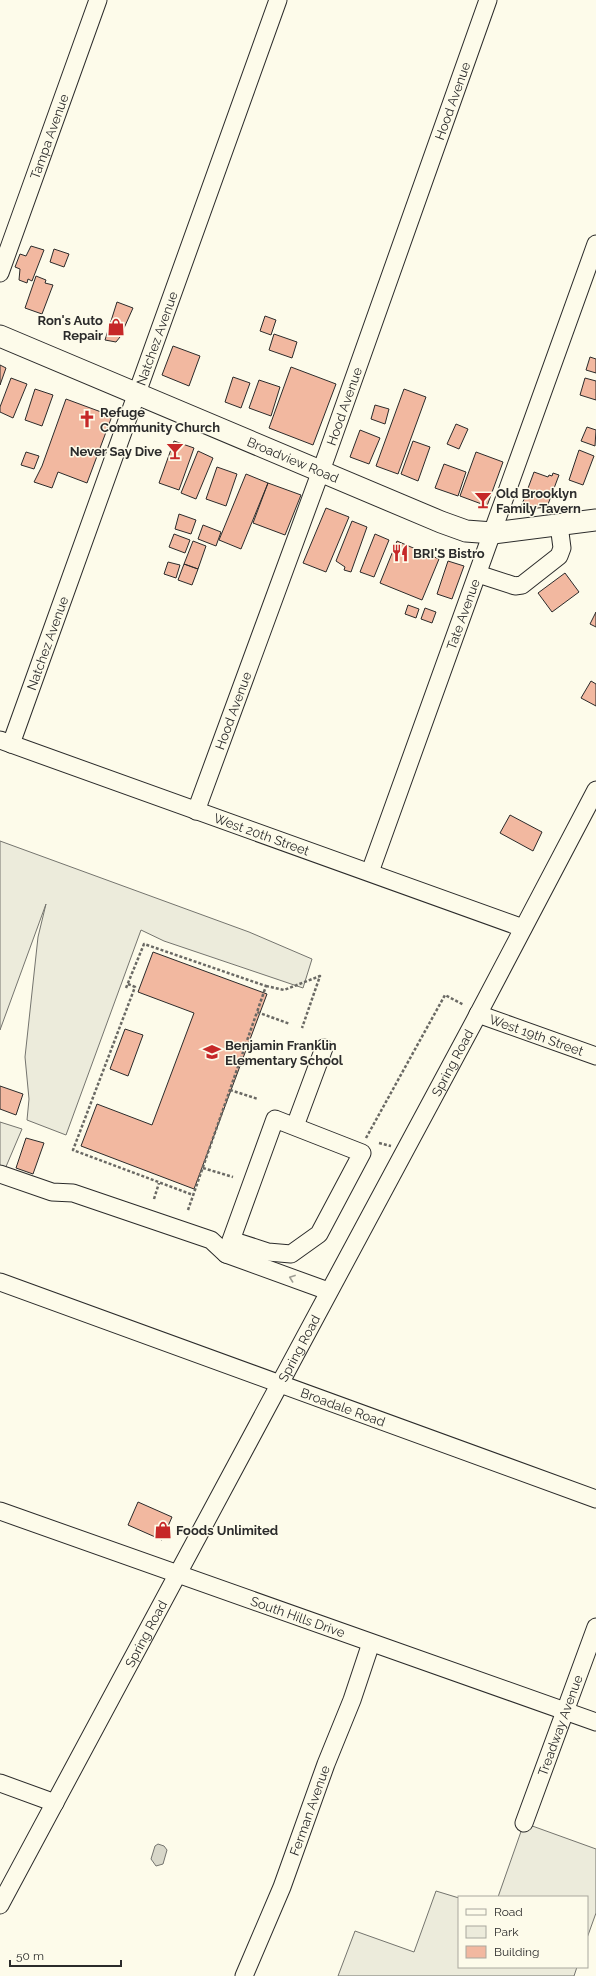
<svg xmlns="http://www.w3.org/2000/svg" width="596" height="1976" viewBox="0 0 596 1976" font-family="Raleway,sans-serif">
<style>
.green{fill:#ecebdb;stroke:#74746e}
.water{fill:#d8d7c9;stroke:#74746e}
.building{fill:#f2b8a0;stroke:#2b2b2b}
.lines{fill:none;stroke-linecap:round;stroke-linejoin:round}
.minor-casing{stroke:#2b2b2b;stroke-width:19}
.major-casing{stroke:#2b2b2b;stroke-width:23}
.path{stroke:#6a6964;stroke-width:2.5;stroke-dasharray:3 2;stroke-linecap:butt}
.minor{stroke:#fdfbea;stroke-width:17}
.major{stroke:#fdfbea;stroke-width:21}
.oneway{stroke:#9e9d94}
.labels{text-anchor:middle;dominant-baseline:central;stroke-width:3;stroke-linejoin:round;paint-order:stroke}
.street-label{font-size:13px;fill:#2b2b2b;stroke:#fdfbea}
.poi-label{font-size:13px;font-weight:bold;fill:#2b2b2b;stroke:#fdfbea;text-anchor:start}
</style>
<rect width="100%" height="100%" fill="#fdfbea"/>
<path class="green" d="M 0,841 L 249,932 L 312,959 L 303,988 L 164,941 L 141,930 L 66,1135 L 27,1120 L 29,1099 L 25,1057 L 38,937 L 46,904 L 0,1030 Z
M 0,1122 L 22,1129 L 5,1169 L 0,1167 Z
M 524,1823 L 596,1849 L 596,1913 L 587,1938 L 587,1897 L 498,1897 Z
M 436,1891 L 459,1898 L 459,1967 L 577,1967 L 574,1976 L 338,1976 L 355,1931 L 414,1952 Z"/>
<path class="water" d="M 158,1844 L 164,1846 L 167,1850 L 163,1864 L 156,1866 L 151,1859 L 155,1846 Z"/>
<path class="building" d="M 31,246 L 44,250 L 32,281 L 28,279 L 27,283 L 19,280 L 20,269 L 15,267 L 20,254 L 26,256 Z
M 54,249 L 69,254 L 64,267 L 50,262 Z
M 36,276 L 46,280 L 45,283 L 53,285 L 42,314 L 25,308 Z
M 117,302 L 133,308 L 120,337 L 116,342 L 105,340 Z
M 265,316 L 276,320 L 271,335 L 260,331 Z
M 274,334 L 297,342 L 292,358 L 269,350 Z
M 173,346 L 200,356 L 189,386 L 162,375 Z
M 590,357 L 596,359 L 596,373 L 586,370 Z
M 0,365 L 6,368 L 0,385 Z
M 291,367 L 336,384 L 313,445 L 269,428 Z
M 233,377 L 250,383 L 241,408 L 225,402 Z
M 11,378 L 27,384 L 13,418 L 0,412 L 0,407 Z
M 585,378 L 596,381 L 596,400 L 580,395 Z
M 259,380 L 280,387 L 271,416 L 249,408 Z
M 35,389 L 53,395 L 42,426 L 25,420 Z
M 404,389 L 426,397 L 398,474 L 376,466 Z
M 66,399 L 112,416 L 87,483 L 58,472 L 52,488 L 34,482 L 42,466 Z
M 375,405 L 389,409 L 385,424 L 371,419 Z
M 456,424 L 468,429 L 459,449 L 447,444 Z
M 587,427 L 596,430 L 595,446 L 581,441 Z
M 360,430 L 380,438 L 369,464 L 350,457 Z
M 174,441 L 194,448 L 179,490 L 159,483 Z
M 413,441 L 430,447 L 418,481 L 401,474 Z
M 579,450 L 594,456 L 583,485 L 569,480 Z
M 198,451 L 213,458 L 196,499 L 181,493 Z
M 26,452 L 39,456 L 34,469 L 21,465 Z
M 476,452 L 503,462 L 487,506 L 460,496 Z
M 444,464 L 466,472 L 458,496 L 435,488 Z
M 217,467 L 237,474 L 226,506 L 206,499 Z
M 534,472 L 548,477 L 549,475 L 552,476 L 553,473 L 559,475 L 547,507 L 520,510 Z
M 246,474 L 268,483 L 241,549 L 219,540 Z
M 268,483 L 301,495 L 285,535 L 253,523 Z
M 326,508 L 349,517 L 326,572 L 303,563 Z
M 179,514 L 196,520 L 191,534 L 175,529 Z
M 352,521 L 367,527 L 351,572 L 344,570 L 345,567 L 336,561 Z
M 203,525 L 221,532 L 216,546 L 198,539 Z
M 174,534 L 190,540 L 185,553 L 169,547 Z
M 375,534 L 389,540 L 374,577 L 360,572 Z
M 193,541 L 206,546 L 198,569 L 184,564 Z
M 397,541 L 439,559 L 422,600 L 380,583 Z
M 448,561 L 464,566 L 452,599 L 437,594 Z
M 168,562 L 180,565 L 176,578 L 164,574 Z
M 184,564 L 198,569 L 192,585 L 178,580 Z
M 565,573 L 579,592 L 552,612 L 538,593 Z
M 408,605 L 419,609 L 416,618 L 405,614 Z
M 425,608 L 436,612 L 432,623 L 421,619 Z
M 596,612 L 596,627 L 590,624 Z
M 591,681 L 596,684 L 596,706 L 581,698 Z
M 510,815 L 542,832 L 533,851 L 500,833 Z
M 153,952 L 267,994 L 194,1189 L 81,1146 L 97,1104 L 152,1125 L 194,1013 L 138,992 Z
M 125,1029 L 143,1035 L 128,1076 L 110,1069 Z
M 0,1086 L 23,1094 L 16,1115 L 0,1109 Z
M 26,1138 L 44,1143 L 33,1174 L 16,1168 Z
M 138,1502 L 172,1517 L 162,1540 L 128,1525 Z"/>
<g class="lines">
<g class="minor-casing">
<g id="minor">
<path id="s1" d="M 0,273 L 98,0"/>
<path d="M 478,574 L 515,586 L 522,585 L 559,556 L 562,548 L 559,525"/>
<path id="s2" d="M 0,740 L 523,928"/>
<path id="s3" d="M 11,744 L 278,0"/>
<path id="s4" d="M 196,811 L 326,457 L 488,0"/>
<path id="s5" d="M 370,872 L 596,244"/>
<path id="s6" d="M 478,1014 L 596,1056"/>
<path d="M 295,1126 L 324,1048"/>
<path d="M 0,1174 L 52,1192 L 73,1193 L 211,1240 L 226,1254 L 328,1291"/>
<path d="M 226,1254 C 242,1209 259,1164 275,1119 L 362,1153 L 319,1234 L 291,1254 L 268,1252 L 231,1240"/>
<path id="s7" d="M 0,1282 L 596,1499"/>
<path id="s8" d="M 0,1511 L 596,1722"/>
<path d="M 0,1783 L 55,1803"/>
<path id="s9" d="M 524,1823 L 596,1627"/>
<path id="s10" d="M 0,1905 L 474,1022 L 596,790"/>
<path id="s11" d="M 244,1976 L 282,1887 L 326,1764 L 352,1700 L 371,1643"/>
</g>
</g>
<g class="major-casing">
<g id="major">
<path id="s12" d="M 0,336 L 441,522 L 466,531 L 493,533 L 596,520"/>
</g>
</g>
<path class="path" d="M 128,984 L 135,987 L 73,1150 L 193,1195
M 266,986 L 284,990 L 320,976 L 302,1028
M 126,988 L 144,944 L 266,986 L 257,1012
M 230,1090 L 258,1099
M 366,1138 L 445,995 L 464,1005
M 379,1143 L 391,1146
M 203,1168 L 233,1177
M 154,1199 L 159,1183
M 188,1210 L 257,1012 L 290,1024"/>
<use href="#minor" class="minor"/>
<use href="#major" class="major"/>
</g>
<defs><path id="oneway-chevron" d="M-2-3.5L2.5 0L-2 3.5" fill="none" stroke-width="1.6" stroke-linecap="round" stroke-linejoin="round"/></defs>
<use class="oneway" href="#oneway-chevron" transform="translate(292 1278) rotate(-160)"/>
<defs>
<g id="shop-bare" transform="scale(1.38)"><path d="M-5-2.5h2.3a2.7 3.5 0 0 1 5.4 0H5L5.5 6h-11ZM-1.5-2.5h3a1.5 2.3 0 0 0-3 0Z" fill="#c62828" stroke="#fdfbea" stroke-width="2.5" paint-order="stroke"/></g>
<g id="church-bare" transform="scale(1.38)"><path d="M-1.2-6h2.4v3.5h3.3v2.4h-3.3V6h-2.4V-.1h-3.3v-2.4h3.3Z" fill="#c62828" stroke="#fdfbea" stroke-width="2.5" paint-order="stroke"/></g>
<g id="bar-bare" transform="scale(1.38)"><path d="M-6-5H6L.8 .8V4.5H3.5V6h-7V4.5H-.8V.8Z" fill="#c62828" stroke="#fdfbea" stroke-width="2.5" paint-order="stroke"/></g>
<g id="restaurant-bare" transform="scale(1.38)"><path d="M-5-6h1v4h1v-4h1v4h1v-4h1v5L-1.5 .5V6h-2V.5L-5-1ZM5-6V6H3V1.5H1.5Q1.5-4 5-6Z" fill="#c62828" stroke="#fdfbea" stroke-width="2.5" paint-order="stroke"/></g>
<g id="school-bare" transform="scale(1.38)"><path d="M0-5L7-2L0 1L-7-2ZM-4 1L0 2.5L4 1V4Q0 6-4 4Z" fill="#c62828" stroke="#fdfbea" stroke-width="2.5" paint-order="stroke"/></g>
</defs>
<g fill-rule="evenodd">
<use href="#shop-bare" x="116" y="327"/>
<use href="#church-bare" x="87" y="419"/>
<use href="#bar-bare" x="175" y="451"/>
<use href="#bar-bare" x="483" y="500"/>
<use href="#restaurant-bare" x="400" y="553"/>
<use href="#school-bare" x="212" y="1052"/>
<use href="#shop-bare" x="163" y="1530"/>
</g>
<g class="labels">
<g class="street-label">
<text stroke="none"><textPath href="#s4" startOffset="755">Hood Avenue</textPath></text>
<text stroke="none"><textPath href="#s1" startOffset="145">Tampa Avenue</textPath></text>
<text stroke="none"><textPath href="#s3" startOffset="431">Natchez Avenue</textPath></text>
<text stroke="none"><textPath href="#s4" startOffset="431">Hood Avenue</textPath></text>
<text stroke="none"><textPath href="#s12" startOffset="318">Broadview Road</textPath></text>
<text stroke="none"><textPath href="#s5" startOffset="274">Tate Avenue</textPath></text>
<text stroke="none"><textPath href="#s3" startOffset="107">Natchez Avenue</textPath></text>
<text stroke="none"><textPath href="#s4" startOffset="107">Hood Avenue</textPath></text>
<text stroke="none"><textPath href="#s2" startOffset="278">West 20th Street</textPath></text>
<text stroke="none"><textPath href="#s6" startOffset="62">West 19th Street</textPath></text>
<text stroke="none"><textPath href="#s10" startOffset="956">Spring Road</textPath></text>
<text stroke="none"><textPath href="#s10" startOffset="632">Spring Road</textPath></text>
<text stroke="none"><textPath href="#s7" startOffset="365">Broadale Road</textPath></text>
<text stroke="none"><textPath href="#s8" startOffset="316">South Hills Drive</textPath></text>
<text stroke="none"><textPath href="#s10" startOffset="308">Spring Road</textPath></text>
<text stroke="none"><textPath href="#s9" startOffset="104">Treadway Avenue</textPath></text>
<text stroke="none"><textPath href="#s11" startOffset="178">Ferman Avenue</textPath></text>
</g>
<g class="poi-label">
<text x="103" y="320" text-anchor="end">Ron's Auto<tspan x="103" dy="15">Repair</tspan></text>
<text x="100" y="412">Refuge<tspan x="100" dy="15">Community Church</tspan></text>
<text x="162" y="451" text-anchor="end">Never Say Dive</text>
<text x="496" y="493">Old Brooklyn<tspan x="496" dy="15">Family Tavern</tspan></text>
<text x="413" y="553">BRI'S Bistro</text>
<text x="225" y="1045">Benjamin Franklin<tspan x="225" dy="15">Elementary School</tspan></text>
<text x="176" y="1530">Foods Unlimited</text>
</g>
</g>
<rect x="458" y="1896" width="130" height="72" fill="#fdfbea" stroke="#a9a89e"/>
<rect x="466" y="1909" width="20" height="6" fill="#fdfbea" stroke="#a9a89e"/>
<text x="494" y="1916" font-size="12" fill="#2b2b2b">Road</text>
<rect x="466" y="1926" width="20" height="12" fill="#ecebdb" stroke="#a9a89e"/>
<text x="494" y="1936" font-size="12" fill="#2b2b2b">Park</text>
<rect x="466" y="1946" width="20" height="12" fill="#f2b8a0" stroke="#a9a89e"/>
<text x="494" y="1956" font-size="12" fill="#2b2b2b">Building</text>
<path d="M10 1960v6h111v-6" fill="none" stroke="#2b2b2b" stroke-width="2"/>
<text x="16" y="1960" font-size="12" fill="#2b2b2b" stroke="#fdfbea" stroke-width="3" paint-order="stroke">50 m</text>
</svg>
